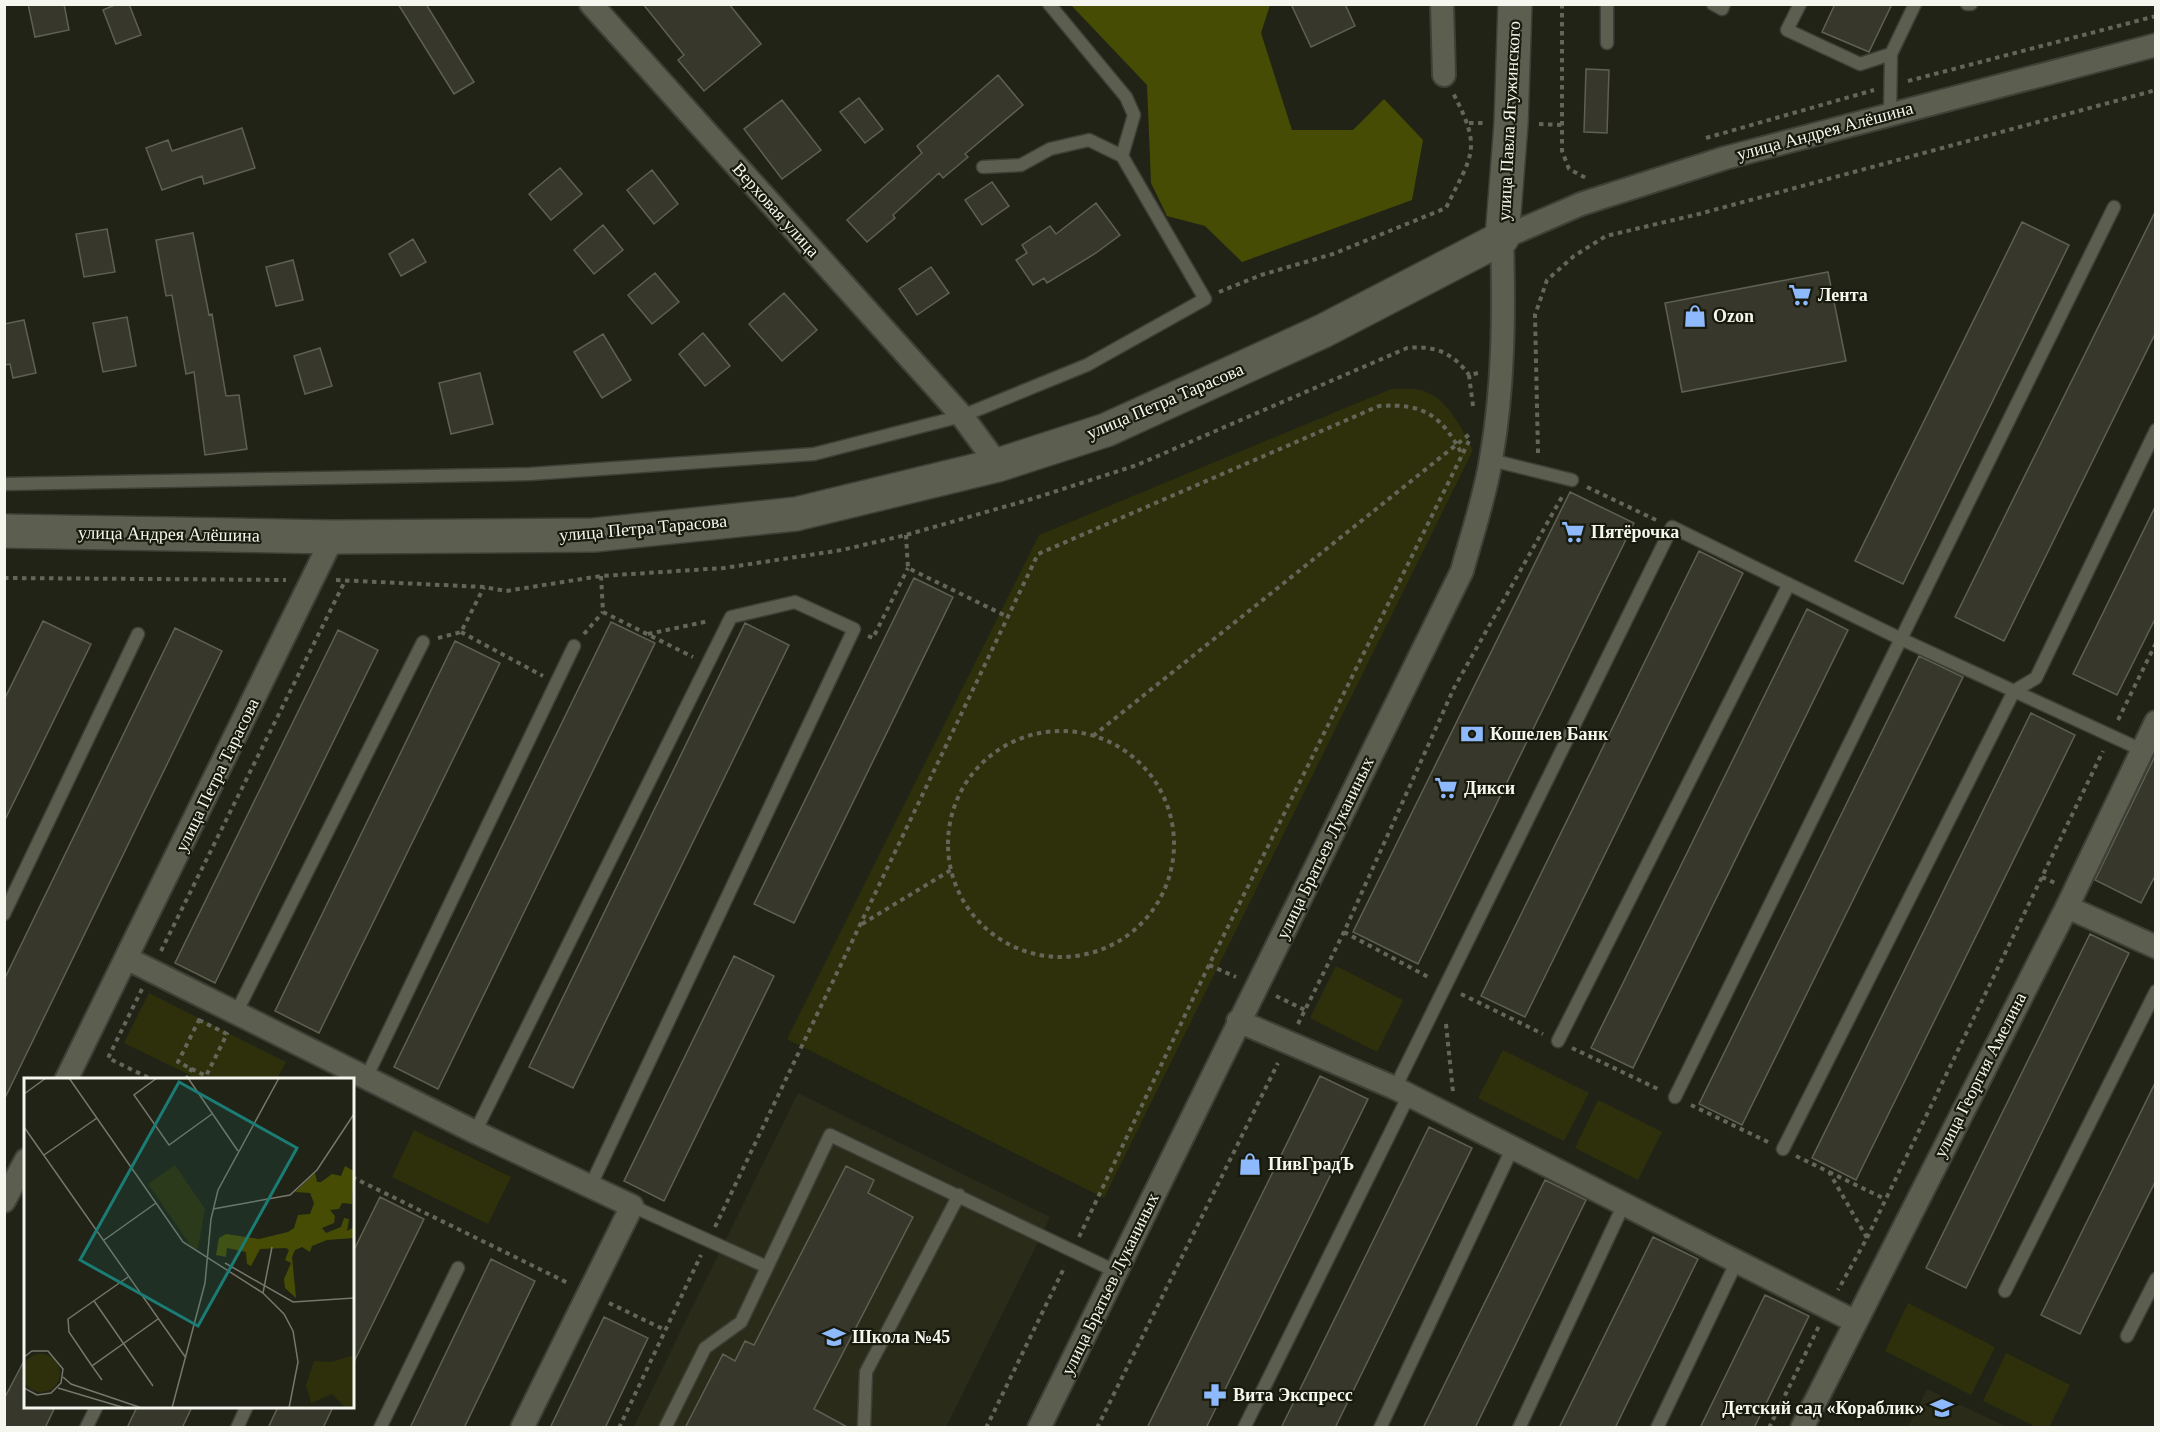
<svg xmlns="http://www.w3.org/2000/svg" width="2160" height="1432" viewBox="0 0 2160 1432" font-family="Georgia,serif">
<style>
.built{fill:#2a2c19}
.green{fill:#2d300b}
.forest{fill:#474c05}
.building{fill:#37382b;stroke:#5e6052;stroke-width:1.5}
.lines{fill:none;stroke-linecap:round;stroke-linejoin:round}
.lane-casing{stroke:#3e3f36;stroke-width:15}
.street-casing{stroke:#3e3f36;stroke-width:26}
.secondary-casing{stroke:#3e3f36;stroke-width:36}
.path{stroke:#64665a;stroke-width:4;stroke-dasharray:4.5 4.5;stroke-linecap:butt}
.lane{stroke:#5c5f50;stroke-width:12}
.street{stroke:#5c5f50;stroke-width:22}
.secondary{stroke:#5c5f50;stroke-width:33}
.labels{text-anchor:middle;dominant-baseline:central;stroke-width:4.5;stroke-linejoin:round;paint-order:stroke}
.street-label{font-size:18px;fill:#f5f6ed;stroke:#181a0d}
.poi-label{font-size:18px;font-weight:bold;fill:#f5f6ed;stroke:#181a0d;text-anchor:start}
.inset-road{fill:none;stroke:#76776c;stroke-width:1.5}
.view{fill:#1a7c74;fill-opacity:0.15;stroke:#1a7c74;stroke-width:3}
.inset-edge{fill:none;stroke:#f5f6ed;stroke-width:3}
</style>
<rect width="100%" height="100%" fill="#212316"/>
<path class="built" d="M 798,1093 L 1050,1217 L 1041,1236 L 946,1427 L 633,1428 Z
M 1927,1389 L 2007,1427 L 1908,1427 Z"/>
<path class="green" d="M 1391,389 C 1401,389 1411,388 1420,390 C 1446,395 1462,429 1473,450 L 1104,1198 L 787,1039 L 1039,535 Z
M 1336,966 L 1403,1000 L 1377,1052 L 1310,1018 Z
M 149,993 L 286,1062 L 277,1079 L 198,1079 L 124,1043 Z
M 1503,1050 L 1589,1093 L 1564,1141 L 1478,1098 Z
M 1598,1100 L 1662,1132 L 1638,1180 L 1575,1148 Z
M 414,1130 L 511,1177 L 488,1224 L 392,1177 Z
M 1908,1303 L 1995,1347 L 1971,1395 L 1885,1351 Z
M 2006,1353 L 2070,1385 L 2049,1427 L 2036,1427 L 1983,1401 Z"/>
<path class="forest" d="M 1071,5 L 1270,5 L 1261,33 L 1292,130 L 1353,130 L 1384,99 L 1423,140 L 1412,200 L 1242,262 L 1205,226 L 1167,216 L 1151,183 L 1147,85 Z"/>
<path class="building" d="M 28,4 L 64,4 L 69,30 L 35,37 Z
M 117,4 L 129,4 L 141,35 L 116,44 L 103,10 Z
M 398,4 L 426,4 L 474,82 L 454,94 Z
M 643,4 L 729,4 L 761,44 L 704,91 L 678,60 L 684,55 Z
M 1291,4 L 1345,4 L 1355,26 L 1311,47 Z
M 1835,4 L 1892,4 L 1869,52 L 1822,32 Z
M 1586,69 L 1609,70 L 1607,133 L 1584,132 Z
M 998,75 L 1023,105 L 965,154 L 968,157 L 943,178 L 939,173 L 893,215 L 895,218 L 867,242 L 847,220 L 922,153 L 917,146 Z
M 859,98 L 883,129 L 865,143 L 840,112 Z
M 782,100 L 821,150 L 782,179 L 744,129 Z
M 242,128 L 255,168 L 204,184 L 202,176 L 162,190 L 146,148 L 168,140 L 172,151 Z
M 560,168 L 582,194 L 551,220 L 529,194 Z
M 652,170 L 678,204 L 654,224 L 627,190 Z
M 992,182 L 1009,206 L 982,225 L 965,200 Z
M 1096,203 L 1120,235 L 1096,253 L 1047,283 L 1044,278 L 1033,285 L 1016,260 L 1027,253 L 1022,245 L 1050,226 L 1056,234 Z
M 2156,210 L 2156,332 L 2004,641 L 1955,617 Z
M 2022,222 L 2069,245 L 1903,584 L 1855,561 Z
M 603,225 L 623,250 L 594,274 L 574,250 Z
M 107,229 L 115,272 L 84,277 L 76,234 Z
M 193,233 L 209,315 L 212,314 L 226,396 L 239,395 L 247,449 L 205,455 L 194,372 L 186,374 L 172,295 L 166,296 L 156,240 Z
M 413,239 L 426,262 L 401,276 L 389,254 Z
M 293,260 L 303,300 L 276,306 L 266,267 Z
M 931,267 L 949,293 L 917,315 L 899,289 Z
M 1828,272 L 1846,361 L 1682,392 L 1665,303 Z
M 655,273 L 679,302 L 652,324 L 628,295 Z
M 784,293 L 817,330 L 782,361 L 749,324 Z
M 127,317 L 136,366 L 103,372 L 93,323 Z
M 24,320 L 36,373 L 13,378 L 10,364 L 4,365 L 4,324 Z
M 703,333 L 730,366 L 705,386 L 679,354 Z
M 603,334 L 631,380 L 602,398 L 574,352 Z
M 320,348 L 332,386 L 305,394 L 294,356 Z
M 480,373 L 493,424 L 451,434 L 439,383 Z
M 1570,492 L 1634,523 L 1418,964 L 1353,932 Z
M 2156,505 L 2156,617 L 2117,695 L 2073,674 Z
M 1699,551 L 1743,573 L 1525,1017 L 1481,996 Z
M 914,578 L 953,597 L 794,923 L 754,904 Z
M 1807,609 L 1848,630 L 1633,1068 L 1591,1048 Z
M 43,621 L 91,644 L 4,822 L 4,700 Z
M 611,622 L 655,643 L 438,1089 L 394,1067 Z
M 745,623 L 789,645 L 573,1088 L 529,1067 Z
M 175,628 L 222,651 L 4,1100 L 4,980 Z
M 338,630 L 378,650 L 215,983 L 175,963 Z
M 455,641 L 500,663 L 319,1033 L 275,1011 Z
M 1919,656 L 1963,677 L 1742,1125 L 1699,1104 Z
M 2031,713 L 2075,735 L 1856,1180 L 1812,1158 Z
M 2156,754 L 2156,874 L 2141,903 L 2095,880 Z
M 2090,934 L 2129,953 L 1966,1288 L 1926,1268 Z
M 734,956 L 774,976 L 664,1201 L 624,1181 Z
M 1320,1076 L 1368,1099 L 1206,1428 L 1147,1428 Z
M 2156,1081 L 2156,1180 L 2080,1334 L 2041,1315 Z
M 1429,1127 L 1472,1148 L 1335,1428 L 1281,1428 Z
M 846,1166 L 874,1180 L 868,1193 L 913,1217 L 814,1409 L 849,1428 L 685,1428 L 723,1354 L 735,1361 L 745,1341 L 754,1345 Z
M 1545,1180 L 1586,1200 L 1475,1428 L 1423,1428 Z
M 380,1197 L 424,1219 L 352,1366 L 352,1254 Z
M 1653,1237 L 1698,1259 L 1615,1428 L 1559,1428 Z
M 491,1259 L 535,1281 L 464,1428 L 410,1428 Z
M 1765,1295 L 1809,1316 L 1754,1428 L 1700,1428 Z
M 604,1317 L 648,1338 L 605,1428 L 550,1428 Z
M 26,1357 L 26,1407 L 55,1407 L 45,1428 L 4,1428 L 4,1399 Z
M 137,1407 L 192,1407 L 182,1428 L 127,1428 Z
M 278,1407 L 333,1407 L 323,1428 L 268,1428 Z"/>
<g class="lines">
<g class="lane-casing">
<path id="lane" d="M 1049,4 L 1126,97 L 1134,115 L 1122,156
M 1713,4 L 1722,9 L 1724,4
M 1800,4 L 1787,30 L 1860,64 L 1891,54
M 1967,4 L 1971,4
M 1607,43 L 1607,4
M 1890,113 L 1891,54 L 1915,4
M 1491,460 L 1572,480
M 4,484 L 530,474 L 814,454 L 962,416 L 1087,365 L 1205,299 L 1122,156 L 1089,140 L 1050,149 L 1021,165 L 983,167
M 4,914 L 138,634
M 236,1013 L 423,642
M 1558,1041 L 1789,584
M 366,1078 L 574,646
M 1395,1088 L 1672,527 L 1901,639 L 2142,750
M 1675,1097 L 2114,207
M 475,1132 L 731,617 L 795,602 L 854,629 L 590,1187
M 1783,1149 L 2014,691 L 2036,678 L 2156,430
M 632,1206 L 767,1267
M 2005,1291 L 2156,991
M 2127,1336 L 2156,1279
M 86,1428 L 97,1406
M 237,1428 L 247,1406
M 380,1428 L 458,1268
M 665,1428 L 705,1348 L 741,1322 L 830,1135 L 1117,1272
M 864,1428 L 866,1372 L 959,1195
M 1244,1428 L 1409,1095
M 1380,1428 L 1513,1147
M 1519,1428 L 1624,1204
M 1657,1428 L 1737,1261"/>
</g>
<g class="street-casing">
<path id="street" d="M 591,4 L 962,416 L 998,465
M 1442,4 L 1444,75
M 2067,907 L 2156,947
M 128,959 L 475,1132 L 632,1206 L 522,1428
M 1238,1021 L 1395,1088 L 1854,1321
M 66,1080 L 333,537
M 4,1201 L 26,1160
M 1039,1428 L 1462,571 C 1472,534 1485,497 1491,459 C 1504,386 1504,312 1502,238 L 1581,204 L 1725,158 L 2156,45
M 1802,1428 L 2067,907 L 2156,722"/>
</g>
<g class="secondary-casing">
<path id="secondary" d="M 4,531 L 333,537 L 594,535 L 796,514 L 998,465 L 1106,430 L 1323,331 L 1502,238 L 1511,124 L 1515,4"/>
</g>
<path class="path" d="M 1562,4 L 1562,151 L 1569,169 L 1586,178
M 1908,81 L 2156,16
M 1469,123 L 1483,123
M 1539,124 L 1561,125
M 1706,138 L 1874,90
M 1219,292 L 1261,275 L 1333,254 L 1446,208 C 1472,154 1483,150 1453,93
M 1473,406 L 1469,375 L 1478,373
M 1538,453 L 1535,315 L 1547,280 L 1574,256 L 1606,236 L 1699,214 L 2156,90
M 1587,487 L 1656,520
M 906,535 L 908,568 L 1008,617
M 601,576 L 603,612 L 693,657
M 4,578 L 286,580
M 336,580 L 484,587 L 506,591 L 601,576 L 724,568 L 842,550 L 906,535 L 1035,498 L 1137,465 L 1407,348 C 1435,345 1453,353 1469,375
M 461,632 L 543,676
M 584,634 L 603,612
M 648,634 L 709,621
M 868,636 L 873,638 L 908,568
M 438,638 L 461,632 L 484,587
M 2118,720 L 2156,643
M948 844a113 113 0 1 1 226 0a113 113 0 1 1-226 0Z
M 1093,736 L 1471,433
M 2042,877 L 2055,883
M 862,924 L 951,870
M 1344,932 L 1430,978
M 161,951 L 345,581
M 1209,965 L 1236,977
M 142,989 L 108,1058 L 153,1080
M 1461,994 L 1543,1034
M 1276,996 L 1305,1010
M 199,1020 L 227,1034 L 206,1076 L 178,1062 Z
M 1298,1024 L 1344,932 L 1454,688 L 1563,495
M 1446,1024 L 1453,1092
M 1572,1048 L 1660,1090
M 186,1080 L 192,1068
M 1691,1105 L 1768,1142
M 1796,1156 L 1829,1172 L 1867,1238 L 1838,1290
M 1829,1172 L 1885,1199
M 352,1177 L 570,1284
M 715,1227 L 1038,554 L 1379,406 C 1425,403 1442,416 1463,456
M 1079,1237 L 1209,965 L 1469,441
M 1867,1238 L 2103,751
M 609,1303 L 665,1330
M 619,1428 L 701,1255
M 986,1428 L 1065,1266
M 1097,1428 L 1278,1063
M 1769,1428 L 1819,1326"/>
<use href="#lane" class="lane"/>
<use href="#street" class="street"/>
<use href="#secondary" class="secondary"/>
</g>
<defs>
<g id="supermarket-bare" transform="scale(1.8)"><path d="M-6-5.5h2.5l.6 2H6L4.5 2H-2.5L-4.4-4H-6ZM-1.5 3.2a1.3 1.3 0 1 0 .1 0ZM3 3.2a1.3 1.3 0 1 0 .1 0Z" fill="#8eb9fd" stroke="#181a0d" stroke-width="2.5" paint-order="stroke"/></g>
<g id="shop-bare" transform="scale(1.8)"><path d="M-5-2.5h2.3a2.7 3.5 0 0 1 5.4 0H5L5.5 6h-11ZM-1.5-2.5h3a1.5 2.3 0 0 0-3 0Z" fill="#8eb9fd" stroke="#181a0d" stroke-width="2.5" paint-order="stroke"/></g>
<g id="bank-bare" transform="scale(1.8)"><path d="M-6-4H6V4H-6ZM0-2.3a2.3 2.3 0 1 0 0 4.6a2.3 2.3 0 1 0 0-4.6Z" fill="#8eb9fd" stroke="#181a0d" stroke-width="2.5" paint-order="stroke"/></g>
<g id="school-bare" transform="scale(1.8)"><path d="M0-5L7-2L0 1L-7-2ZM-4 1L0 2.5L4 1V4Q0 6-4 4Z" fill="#8eb9fd" stroke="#181a0d" stroke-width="2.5" paint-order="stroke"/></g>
<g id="pharmacy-bare" transform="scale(1.8)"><path d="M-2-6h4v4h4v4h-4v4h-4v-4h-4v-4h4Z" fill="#8eb9fd" stroke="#181a0d" stroke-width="2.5" paint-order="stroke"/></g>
</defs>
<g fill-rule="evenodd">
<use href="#supermarket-bare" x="1800" y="295"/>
<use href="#shop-bare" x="1695" y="316"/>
<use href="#supermarket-bare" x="1573" y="532"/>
<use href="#bank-bare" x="1472" y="734"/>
<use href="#supermarket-bare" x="1446" y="788"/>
<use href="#shop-bare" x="1250" y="1164"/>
<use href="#school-bare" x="834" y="1337"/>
<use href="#pharmacy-bare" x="1215" y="1395"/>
<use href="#school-bare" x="1942" y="1408"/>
</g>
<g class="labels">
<g class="street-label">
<text transform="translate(1509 121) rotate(-87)">улица Павла Ягужинского</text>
<text transform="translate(1825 131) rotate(-15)">улица Андрея Алёшина</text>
<text transform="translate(776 210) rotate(48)">Верховая улица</text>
<text transform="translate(1165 401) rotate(-23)">улица Петра Тарасова</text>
<text transform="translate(643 528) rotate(-5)">улица Петра Тарасова</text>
<text transform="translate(169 534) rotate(1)">улица Андрея Алёшина</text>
<text transform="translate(217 775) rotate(-64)">улица Петра Тарасова</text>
<text transform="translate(1325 848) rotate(-64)">улица Братьев Луканиных</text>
<text transform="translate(1980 1075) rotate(-63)">улица Георгия Амелина</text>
<text transform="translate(1110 1284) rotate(-64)">улица Братьев Луканиных</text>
</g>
<g class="poi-label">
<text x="1818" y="295">Лента</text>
<text x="1713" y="316">Ozon</text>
<text x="1591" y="532">Пятёрочка</text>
<text x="1490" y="734">Кошелев Банк</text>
<text x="1464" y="788">Дикси</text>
<text x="1268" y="1164">ПивГрадЪ</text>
<text x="852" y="1337">Школа №45</text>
<text x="1233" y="1395">Вита Экспресс</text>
<text x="1924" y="1408" text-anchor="end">Детский сад «Кораблик»</text>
</g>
</g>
<g transform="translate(24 1078)">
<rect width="330" height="330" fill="#212316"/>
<path d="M 151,87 L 181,131 L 174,170 L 169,171 L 124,106 ZM-2 295a19 19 0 1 1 38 0a19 19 0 1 1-38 0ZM 330,277 L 330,330 L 322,330 L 308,316 L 287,325 L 282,307 L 290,283 L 307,284 Z" fill="#2d300b"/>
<path d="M 321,88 L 330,93 L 328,126 L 318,125 L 315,131 L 306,132 L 311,138 L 310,145 L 298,150 L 302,155 L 317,149 L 320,140 L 325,141 L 323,153 L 330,149 L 330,160 L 303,162 L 288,168 L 286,174 L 278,169 L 271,172 L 268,179 L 272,220 L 261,210 L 260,201 L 267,185 L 261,182 L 265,172 L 262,170 L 236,171 L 227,188 L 223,186 L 222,174 L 203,170 L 202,179 L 192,177 L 195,160 L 202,156 L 235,161 L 264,154 L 270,150 L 274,137 L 286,136 L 290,125 L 286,115 L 271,114 L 291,95 L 293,104 L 297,104 L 308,96 L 317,98 Z" fill="#474c05"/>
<path class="inset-road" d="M 45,0 L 159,164 L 239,215 L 260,236 L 269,253 L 274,284 L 265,330M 133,0 L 110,17 L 145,67 L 188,36M 164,0 L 214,73M 0,16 L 22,0M 0,49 L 162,280M 20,77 L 73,40M 189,131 L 266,117 L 293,92 L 330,36M 80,162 L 132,125M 201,185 L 269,224 L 330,220M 239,215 L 248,169M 70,223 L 129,308M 0,279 L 8,273 L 24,273 L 39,291 L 37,305 L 27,315 L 13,317 L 0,310M 68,288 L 45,254 L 44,241 L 104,199M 39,299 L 47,306 L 118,330M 78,302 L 68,288 L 134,241M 34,310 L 101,330M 148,330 L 181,205 L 187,141 L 194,112 L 255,0"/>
<path class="view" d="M 155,4 L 273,70 L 174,248 L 56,182 Z"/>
<rect width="330" height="330" class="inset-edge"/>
</g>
<rect width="2160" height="1432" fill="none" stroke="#f5f6ed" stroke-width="12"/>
</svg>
